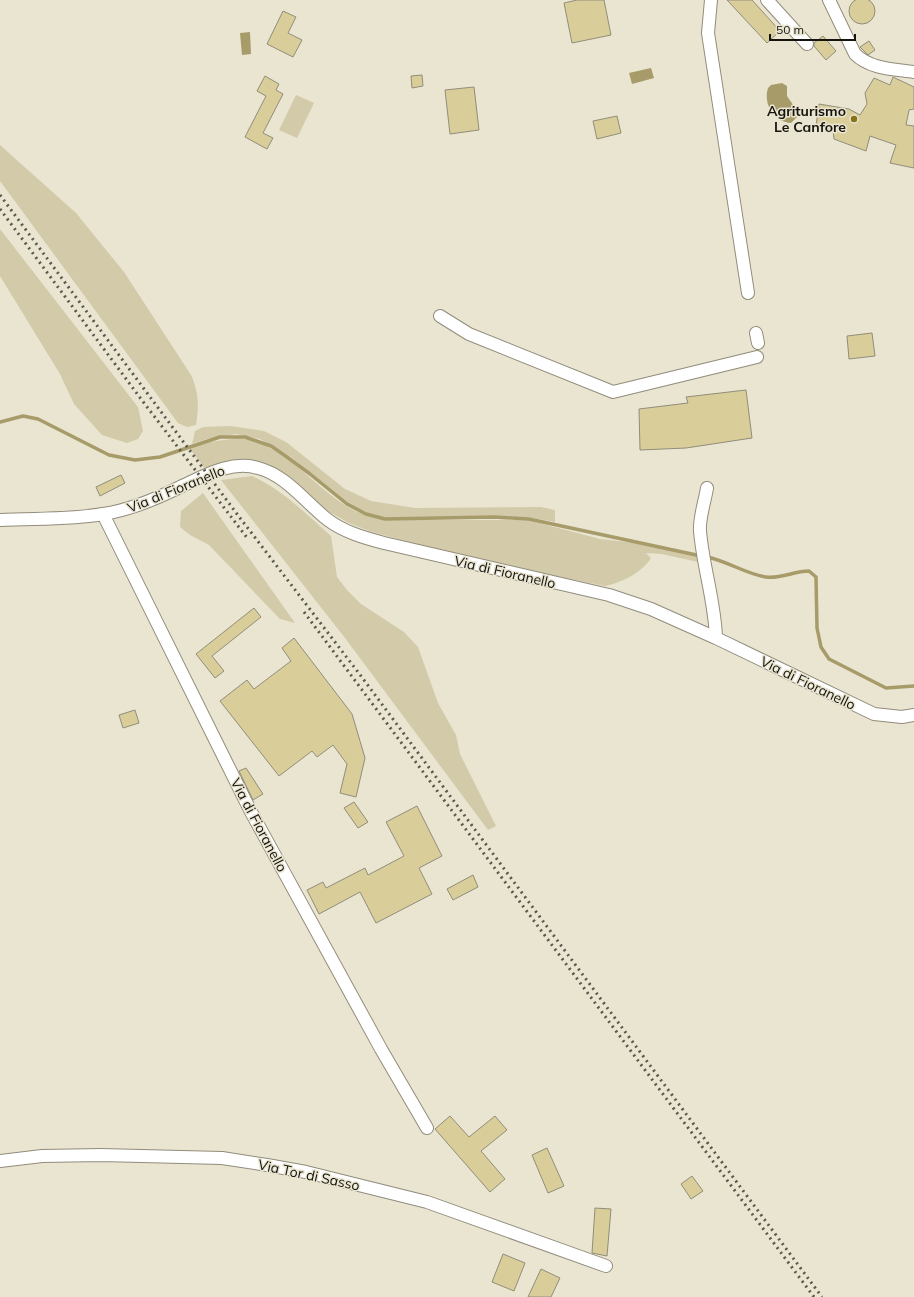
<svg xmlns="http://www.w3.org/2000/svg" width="914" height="1297" viewBox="0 0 914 1297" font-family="Mulish,sans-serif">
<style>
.green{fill:#d2caa9}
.water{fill:#a79b6a}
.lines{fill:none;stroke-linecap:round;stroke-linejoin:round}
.stream{stroke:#a79b6a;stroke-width:3.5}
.building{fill:#d9cd9a;stroke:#918d7b}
.minor-casing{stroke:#918c7b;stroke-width:14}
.minor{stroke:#fff;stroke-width:12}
.rail{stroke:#5b584e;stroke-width:3;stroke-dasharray:2 4;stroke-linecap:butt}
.poi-dot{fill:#887417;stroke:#e9e5d1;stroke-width:1.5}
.labels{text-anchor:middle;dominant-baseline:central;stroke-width:3;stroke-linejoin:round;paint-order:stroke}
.poi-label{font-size:14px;font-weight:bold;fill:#15130d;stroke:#e9e5d1;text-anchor:end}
.street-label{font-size:14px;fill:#15130d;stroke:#e9e5d1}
</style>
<rect width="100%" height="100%" fill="#e9e5d1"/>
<path class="green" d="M 296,95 L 314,103 L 297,138 L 279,130 Z
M 0,145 L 76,213 L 124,272 L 191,375 C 199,393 199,406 196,425 L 187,427 L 178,423 L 0,181 Z
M 0,229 L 138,407 L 143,431 L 138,439 L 127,443 L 102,435 L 74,404 L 60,374 L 0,276 Z
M 230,426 L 264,431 L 286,442 L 345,489 L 371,501 L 415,508 L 541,507 L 555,510 L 555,522 L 528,517 L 496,516 L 385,518 L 367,513 L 348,504 L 291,457 L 260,439 L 236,434 L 207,439 L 192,444 L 195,431 L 203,427 Z
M 238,438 C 282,442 310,483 345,505 C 357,513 370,517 385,520 L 528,520 L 600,539 L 636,543 L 696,556 L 698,562 L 662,554 L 646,553 L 651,558 C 643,572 621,583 605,586 L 486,562 L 372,532 L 349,523 L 324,509 L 279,471 L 206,470 L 190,449 L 210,442 Z
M 252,476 C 282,489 306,514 331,536 L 337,577 L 347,590 L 361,604 L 404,632 L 418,647 L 438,703 L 456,735 L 460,754 L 496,826 L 488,830 L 345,638 L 221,480 Z
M 203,493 L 295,623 L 280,619 L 209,545 L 190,535 L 180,527 L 181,511 Z"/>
<path class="water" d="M 250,32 L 251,54 L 242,55 L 240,33 Z
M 651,68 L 654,78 L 632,84 L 629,73 Z
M 782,83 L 787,86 L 787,96 L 798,112 L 797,117 L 791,123 C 773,122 763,103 768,88 L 771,85 Z"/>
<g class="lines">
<path class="stream" d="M 0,422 L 23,416 L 38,419 L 109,455 L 135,460 L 160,457 L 220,437 L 245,437 L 271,446 L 287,457 L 310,474 L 347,504 L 366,514 L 385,519 L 494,517 L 529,519 L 701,556
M 707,557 C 727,561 746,574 766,577 C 781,579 794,571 809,571 L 816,577 L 817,628 L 821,647 L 829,659 L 886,688 L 914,686"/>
</g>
<path class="building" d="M849 11a13 13 0 1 1 26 0a13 13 0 1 1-26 0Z
M 577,0 L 604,0 L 611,35 L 572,43 L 564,3 Z
M 727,0 L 752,0 L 780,31 L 767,43 Z
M 283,11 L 296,17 L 288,33 L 302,40 L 293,57 L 267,44 Z
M 823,36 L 836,51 L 826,60 L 814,46 L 814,43 Z
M 869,41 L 875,50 L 868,55 L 860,47 Z
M 422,75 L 423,86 L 412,88 L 411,76 Z
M 265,76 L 279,84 L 276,90 L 283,94 L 263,133 L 273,138 L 267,149 L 245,137 L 266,96 L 257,91 Z
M 893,77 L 914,87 L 914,109 L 909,110 L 906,125 L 914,126 L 914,168 L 890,163 L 896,145 L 870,136 L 866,151 L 834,139 L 833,130 L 816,126 L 819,104 L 849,109 L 860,115 L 867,104 L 865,93 L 874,78 L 890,85 Z
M 474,87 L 479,130 L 450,134 L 445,90 Z
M 617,116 L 621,133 L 597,139 L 593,121 Z
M 872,333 L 875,356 L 849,359 L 847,336 Z
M 746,390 L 752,438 L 686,448 L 640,450 L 639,409 L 688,403 L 686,397 Z
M 121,475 L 125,483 L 100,496 L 96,487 Z
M 254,608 L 261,617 L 212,656 L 224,671 L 215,678 L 196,654 Z
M 294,638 L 352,714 L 365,758 L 356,797 L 340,793 L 347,764 L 333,745 L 317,757 L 312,751 L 279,776 L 220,701 L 247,680 L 254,689 L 291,661 L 282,648 Z
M 135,710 L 139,723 L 123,728 L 119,715 Z
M 246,768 L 263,794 L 253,800 L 239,771 Z
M 354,802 L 368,822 L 358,828 L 344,808 Z
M 417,806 L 442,856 L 419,868 L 432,894 L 376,923 L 360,892 L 319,914 L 307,890 L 323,882 L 326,888 L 365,868 L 368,875 L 404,856 L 386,822 Z
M 473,875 L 478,887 L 453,900 L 447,889 Z
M 450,1116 L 469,1137 L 495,1116 L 507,1130 L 481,1151 L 505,1179 L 490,1192 L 435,1129 Z
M 547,1148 L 564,1186 L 548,1193 L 532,1155 Z
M 692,1176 L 703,1191 L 691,1199 L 681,1184 Z
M 595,1208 L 611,1209 L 607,1256 L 592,1253 Z
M 503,1254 L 525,1263 L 514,1291 L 492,1282 Z
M 541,1269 L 560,1278 L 551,1297 L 528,1297 Z"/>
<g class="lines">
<g class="minor-casing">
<path id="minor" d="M 711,0 L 708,33 L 748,293
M 767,0 L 807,44
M 829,0 L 855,54 C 870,69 893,69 914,72
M 440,316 L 469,334 L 613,392 L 757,357
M 756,333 L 758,343
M 707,488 C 705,501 699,518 700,531 C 703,567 715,602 716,638
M 103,514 L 250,810 L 381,1049 L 427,1128
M 0,520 C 34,518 70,520 103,514 C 130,510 156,499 180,487 C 204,476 231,460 258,468 C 286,475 306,503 328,520 C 344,532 365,538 384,543 L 609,595 L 651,609 L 716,638 L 874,714 L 902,717 L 914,715
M 0,1161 L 42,1156 L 101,1155 L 222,1158 L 267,1165 L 306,1172 L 427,1202 L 606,1266"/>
</g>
<use href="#minor" class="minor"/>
<path class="rail" d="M 0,195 L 237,514 L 361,676 L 822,1297
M 0,209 L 141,399 L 248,539
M 304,612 L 814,1297"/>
</g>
<circle class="poi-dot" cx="854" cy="119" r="4"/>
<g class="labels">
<g class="poi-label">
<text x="846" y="111">Agriturismo<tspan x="846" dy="16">Le Canfore</tspan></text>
</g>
<g class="street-label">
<text transform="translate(176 489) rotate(-22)">Via di Fioranello</text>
<text transform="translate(505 572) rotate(13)">Via di Fioranello</text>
<text transform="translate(808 683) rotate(26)">Via di Fioranello</text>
<text transform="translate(259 825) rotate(62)">Via di Fioranello</text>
<text transform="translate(309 1175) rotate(12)">Via Tor di Sasso</text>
</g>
</g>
<path d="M770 34v6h85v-6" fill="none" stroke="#15130d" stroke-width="2"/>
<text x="776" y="34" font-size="12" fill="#15130d" stroke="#e9e5d1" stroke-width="3" paint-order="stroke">50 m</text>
</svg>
